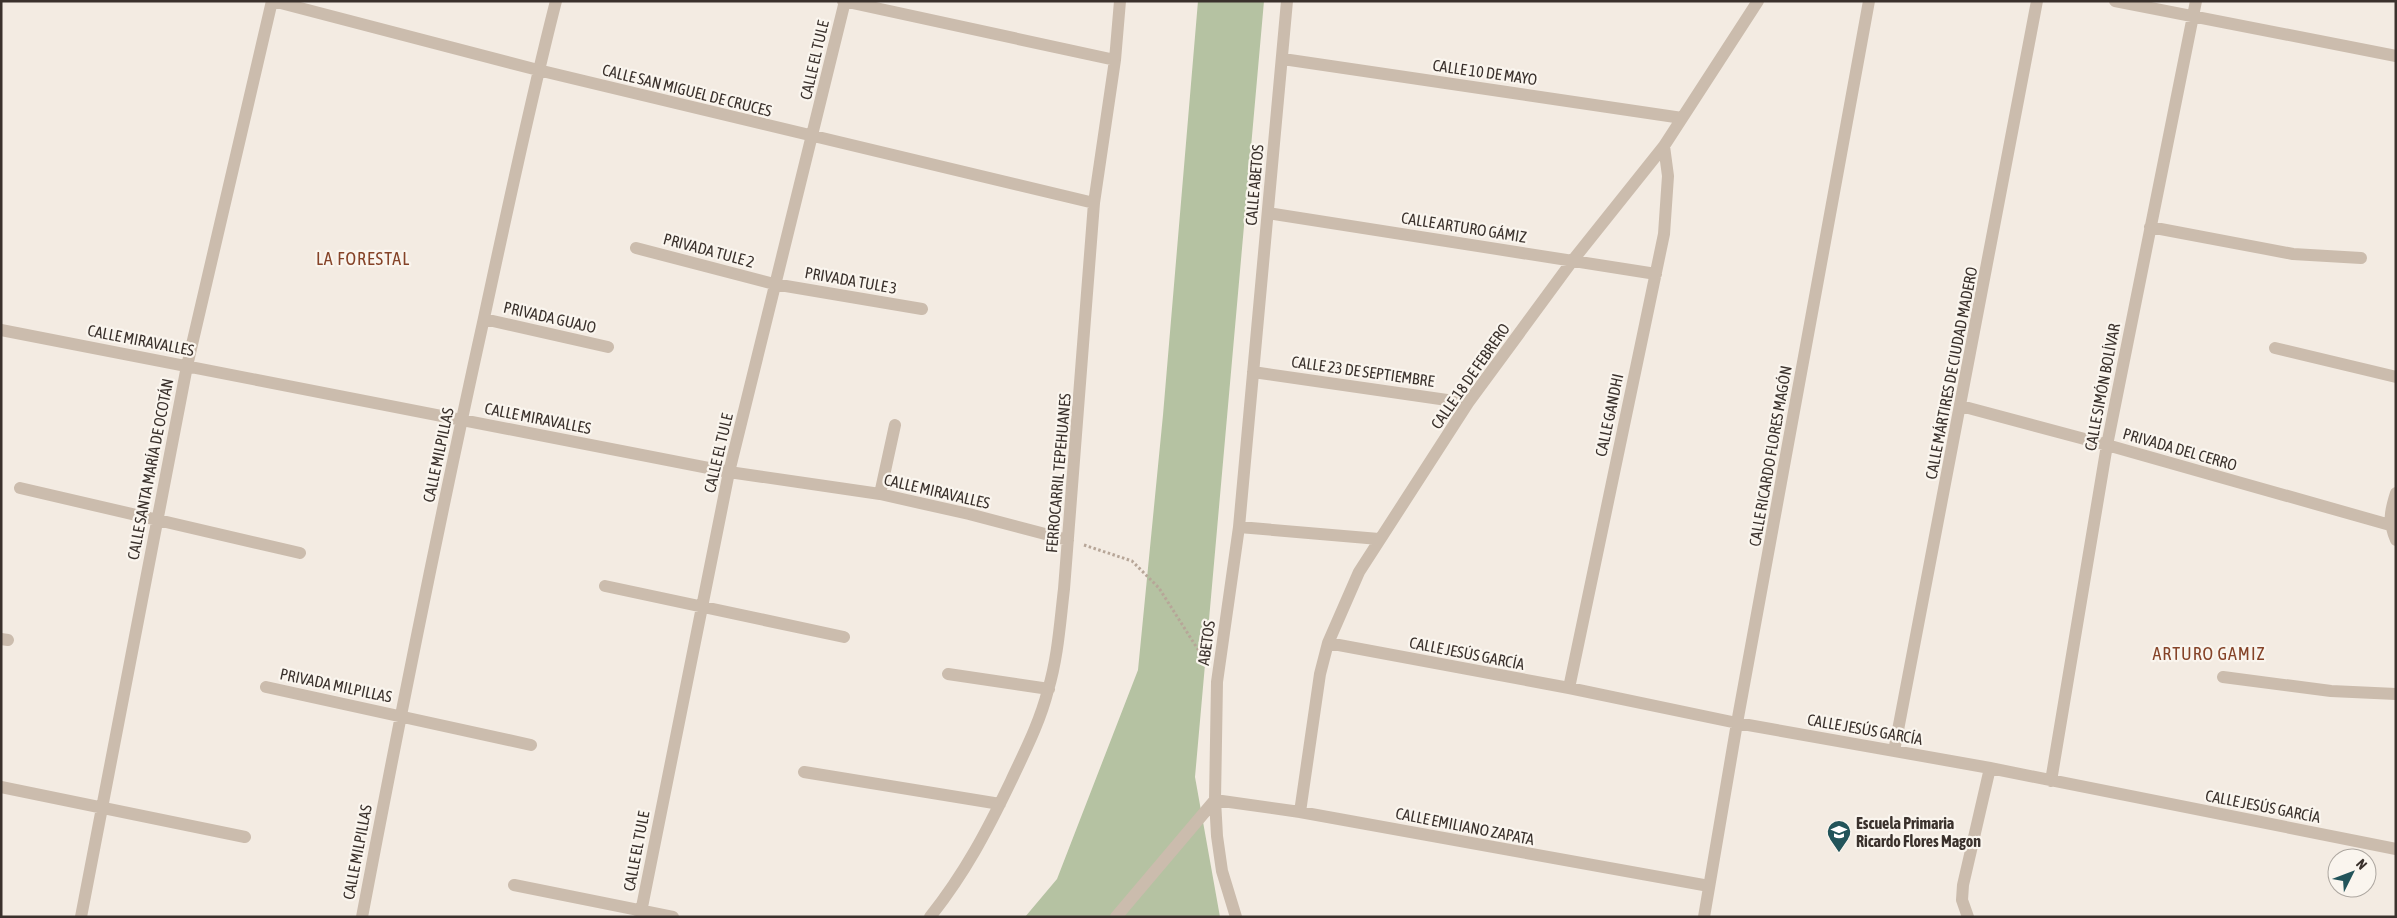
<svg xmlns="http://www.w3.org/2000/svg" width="2397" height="918" viewBox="0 0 2397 918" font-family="'Asap Condensed',sans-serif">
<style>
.green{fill:#b5c2a2}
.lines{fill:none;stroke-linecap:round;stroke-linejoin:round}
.path{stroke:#b7a698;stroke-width:3;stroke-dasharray:2.5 2.5;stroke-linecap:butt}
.minor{stroke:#cbbcad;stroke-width:12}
.labels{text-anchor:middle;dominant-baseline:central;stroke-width:4.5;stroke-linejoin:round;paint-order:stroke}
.street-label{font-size:16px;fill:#3a312c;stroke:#faf5ee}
.poi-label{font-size:16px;font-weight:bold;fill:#3a312c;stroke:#faf5ee;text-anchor:start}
.neighbourhood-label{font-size:18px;letter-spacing:1px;fill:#854328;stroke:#faf5ee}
</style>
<rect width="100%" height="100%" fill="#f3ebe2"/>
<path class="green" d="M 1198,1 L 1264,1 L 1195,777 L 1220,917 L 1025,917 L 1057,879 L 1138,670 L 1163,415 Z"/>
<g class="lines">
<path class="path" d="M 1084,545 L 1132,561 L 1159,588 L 1204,659"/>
<path class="minor" d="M 273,1 L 538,70 L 1094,203
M 843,1 L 1115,60
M 2115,1 L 2396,56
M 1283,59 L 1682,118
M 1268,213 L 1656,274
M 2150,227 L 2293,254 L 2361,258
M 636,248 L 774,284 L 922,309
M 484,319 L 608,347
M 1,330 L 729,472 L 880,494 L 969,514 L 1068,540
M 2275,348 L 2396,377
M 1253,372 L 1468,403
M 1961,406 L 2107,445 L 2390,525
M 20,488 L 300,553
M 2396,493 C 2390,512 2388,521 2396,540
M 880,494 L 895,425
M 1239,527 L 1379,539
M 605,586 L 844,637
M 1,639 L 8,640
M 1328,643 L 1569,688 L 1737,723 L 1990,768 L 2396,849
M 948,674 L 1049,689
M 2223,677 L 2331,691 L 2396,694
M 266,687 L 531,745
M 1569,688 L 1664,234 L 1668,176 L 1664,146
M 1894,751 L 2037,1
M 804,772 L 1000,804
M 2051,781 L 2107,445 L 2196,1
M 1,787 L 245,837
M 1300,812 L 1320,674 L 1328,643 L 1359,572 L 1468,403 L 1573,260 L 1664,146 L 1758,1
M 514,885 L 673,917
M 81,917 L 187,366 L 272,1
M 362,917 C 400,716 440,517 484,318 C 507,212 529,106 556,1
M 640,917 L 729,472 L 845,1
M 930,917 C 965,873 987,831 1011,781 C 1025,751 1040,722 1048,690 C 1058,657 1060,622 1064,589 L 1094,203 L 1115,60 L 1120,1
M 1116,917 L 1215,800 L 1300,812 L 1709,886
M 1236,917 L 1222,871 L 1217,836 L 1215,800 L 1217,682 L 1239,527 L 1287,1
M 1704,917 L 1737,723 L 1869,1
M 1968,917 L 1962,900 L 1963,885 L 1990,768"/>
</g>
<defs>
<g id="school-pin" transform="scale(1.25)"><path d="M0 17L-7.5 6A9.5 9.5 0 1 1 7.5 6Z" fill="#22545a" stroke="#faf5ee"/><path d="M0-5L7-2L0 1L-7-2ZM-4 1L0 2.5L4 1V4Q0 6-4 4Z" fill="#fff"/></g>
</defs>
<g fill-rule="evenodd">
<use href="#school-pin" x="1839" y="832"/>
</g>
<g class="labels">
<g class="street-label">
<text transform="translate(814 60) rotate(-77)">CALLE EL TULE</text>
<text transform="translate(1485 72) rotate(8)">CALLE 10 DE MAYO</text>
<text transform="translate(687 90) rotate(14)">CALLE SAN MIGUEL DE CRUCES</text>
<text transform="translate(1254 185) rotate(-85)">CALLE ABETOS</text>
<text transform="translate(1464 227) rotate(9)">CALLE ARTURO GÁMIZ</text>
<text transform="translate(709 250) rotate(15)">PRIVADA TULE 2</text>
<text transform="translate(851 280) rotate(10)">PRIVADA TULE 3</text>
<text transform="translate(550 317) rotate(13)">PRIVADA GUAJO</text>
<text transform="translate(141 340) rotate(11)">CALLE MIRAVALLES</text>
<text transform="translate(1363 371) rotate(8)">CALLE 23 DE SEPTIEMBRE</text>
<text transform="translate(1951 373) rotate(-79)">CALLE MÁRTIRES DE CIUDAD MADERO</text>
<text transform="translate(1470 376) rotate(-55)">CALLE 18 DE FEBRERO</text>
<text transform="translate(2102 387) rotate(-79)">CALLE SIMÓN BOLÍVAR</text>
<text transform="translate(1609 415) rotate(-78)">CALLE GANDHI</text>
<text transform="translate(538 418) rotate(11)">CALLE MIRAVALLES</text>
<text transform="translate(2180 449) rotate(16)">PRIVADA DEL CERRO</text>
<text transform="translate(718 453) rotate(-77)">CALLE EL TULE</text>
<text transform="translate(438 455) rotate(-78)">CALLE MILPILLAS</text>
<text transform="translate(1770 456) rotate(-80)">CALLE RICARDO FLORES MAGÓN</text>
<text transform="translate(150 469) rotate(-79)">CALLE SANTA MARÍA DE OCOTÁN</text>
<text transform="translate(1058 473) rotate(-85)">FERROCARRIL TEPEHUANES</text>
<text transform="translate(937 491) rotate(13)">CALLE MIRAVALLES</text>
<text transform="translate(1206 643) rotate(-82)">ABETOS</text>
<text transform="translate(1467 653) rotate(11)">CALLE JESÚS GARCÍA</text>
<text transform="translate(336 685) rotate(12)">PRIVADA MILPILLAS</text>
<text transform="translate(1865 729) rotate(10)">CALLE JESÚS GARCÍA</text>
<text transform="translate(2263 806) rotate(11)">CALLE JESÚS GARCÍA</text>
<text transform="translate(1465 826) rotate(11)">CALLE EMILIANO ZAPATA</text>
<text transform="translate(636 851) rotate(-79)">CALLE EL TULE</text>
<text transform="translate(357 852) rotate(-79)">CALLE MILPILLAS</text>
</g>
<g class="poi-label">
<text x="1856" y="823">Escuela Primaria<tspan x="1856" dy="18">Ricardo Flores Magon</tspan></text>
</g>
<g class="neighbourhood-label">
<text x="363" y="258">LA FORESTAL</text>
<text x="2209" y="653">ARTURO GAMIZ</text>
</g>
</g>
<rect width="2397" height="918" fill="none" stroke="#3a312c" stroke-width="5"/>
<g transform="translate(2352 873) rotate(48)"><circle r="24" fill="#faf5ee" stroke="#ada7a0"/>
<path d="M0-4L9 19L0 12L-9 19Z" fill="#22545a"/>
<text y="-8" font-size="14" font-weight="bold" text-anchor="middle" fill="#3a312c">N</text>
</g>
</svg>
